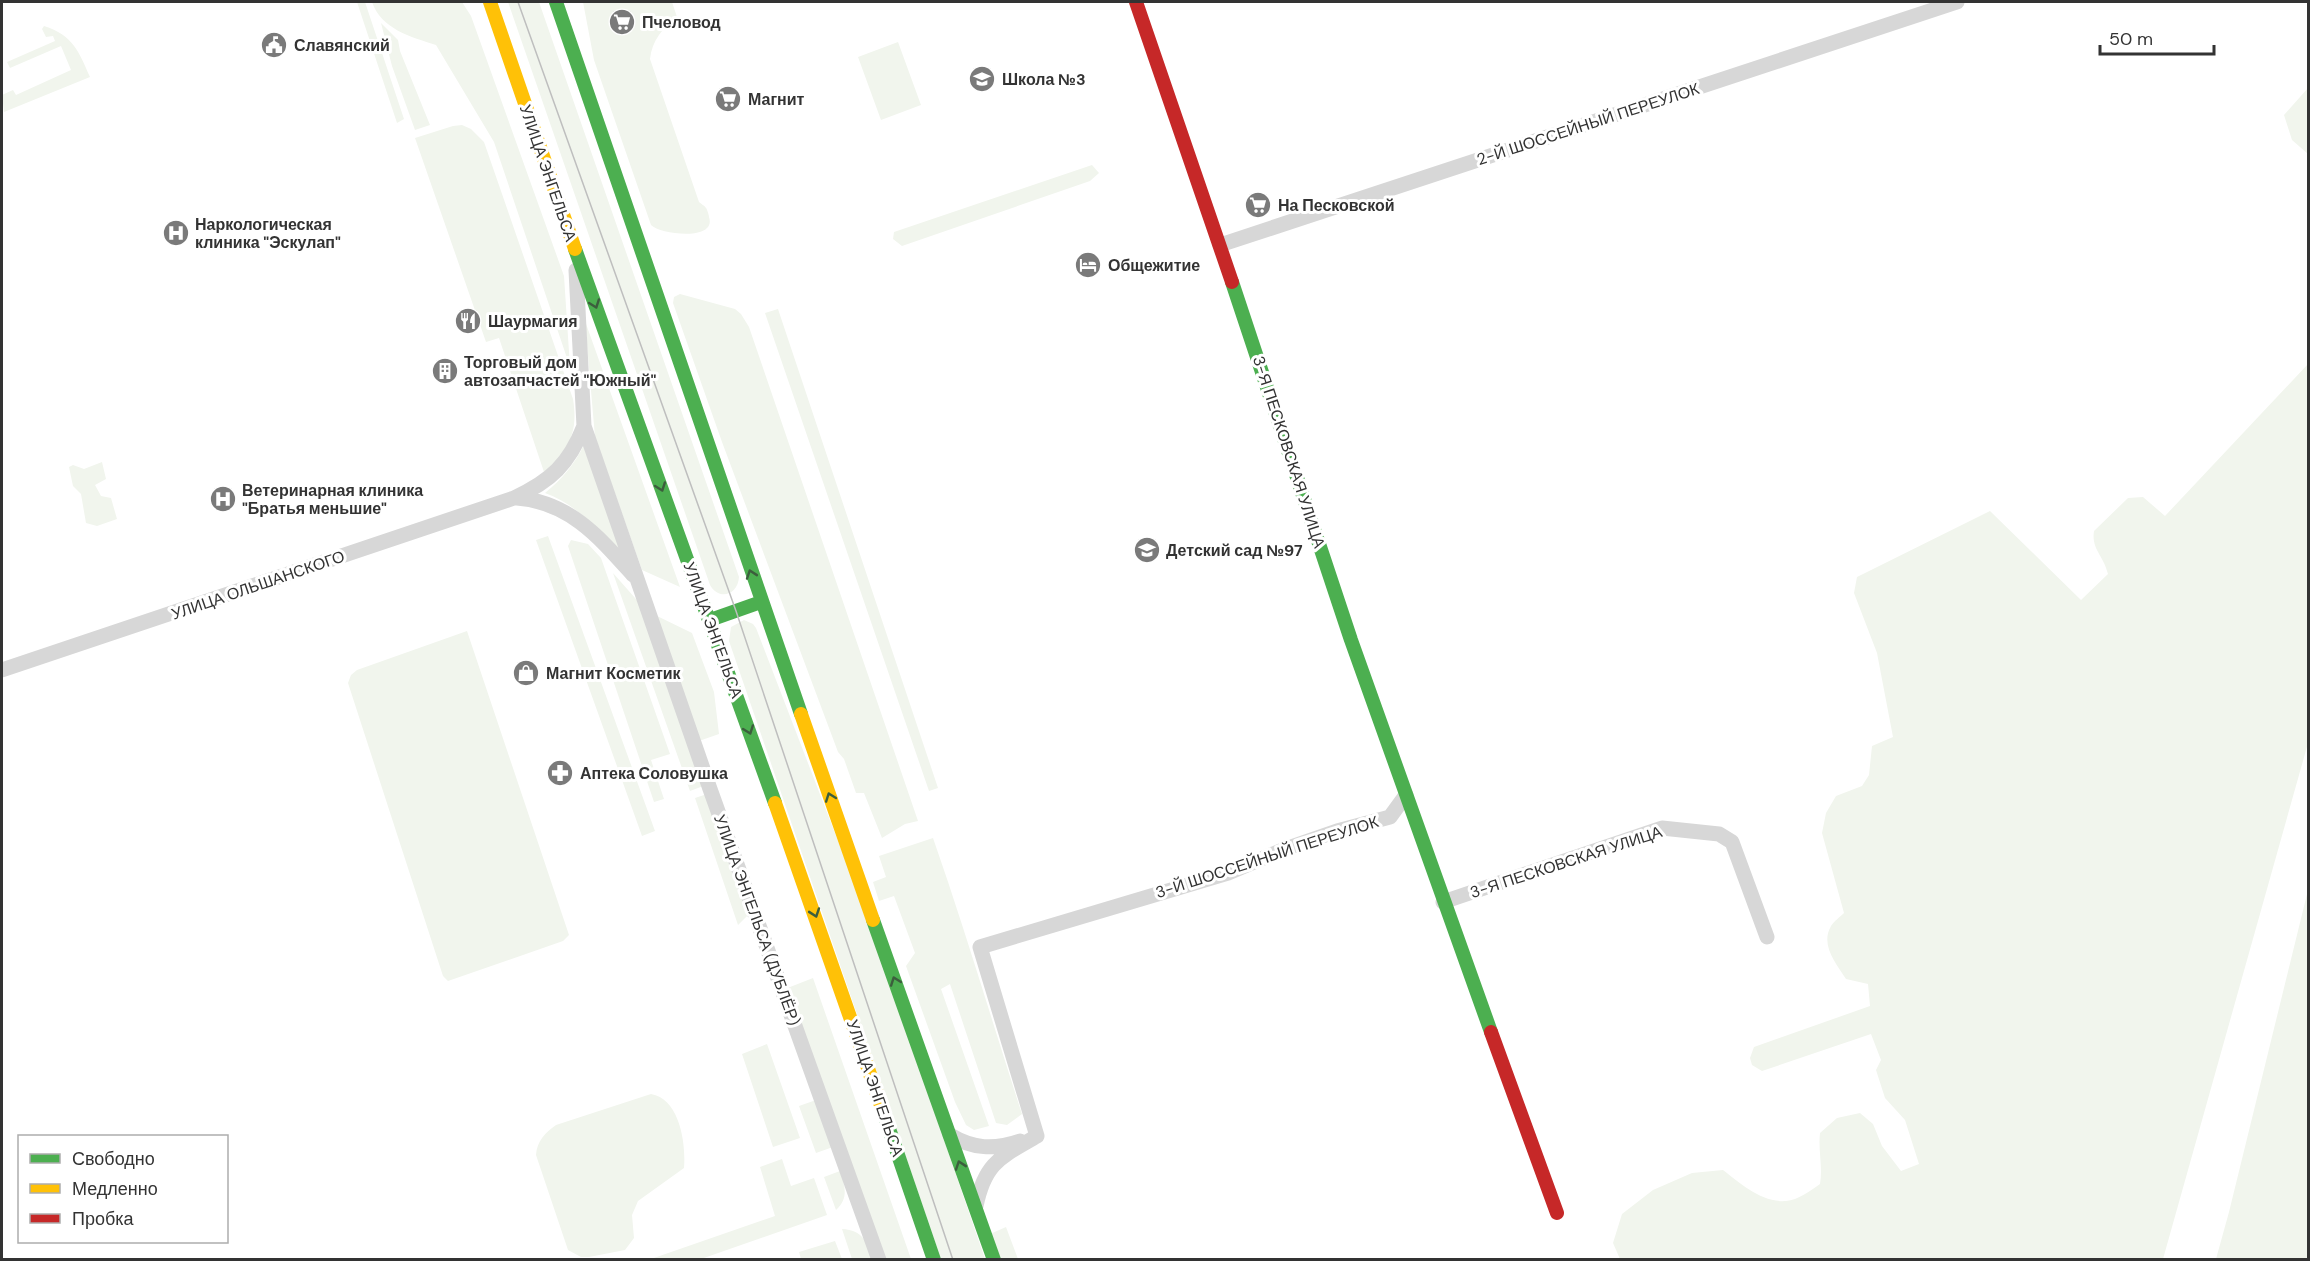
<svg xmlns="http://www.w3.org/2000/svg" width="2310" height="1261" viewBox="0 0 2310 1261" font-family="'DM Sans',sans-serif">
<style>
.green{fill:#f1f5ed}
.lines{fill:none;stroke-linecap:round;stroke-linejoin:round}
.street{stroke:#d7d7d7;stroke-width:15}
.fast{stroke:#4caf50;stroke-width:14}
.slow{stroke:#ffc107;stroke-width:14}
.jam{stroke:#c62828;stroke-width:14}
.tram{stroke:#bebebe;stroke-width:1.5}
.oneway{stroke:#3c5e3d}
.labels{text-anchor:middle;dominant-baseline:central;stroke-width:6;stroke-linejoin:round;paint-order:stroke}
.poi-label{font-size:16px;font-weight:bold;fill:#333;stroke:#fff;text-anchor:start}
.street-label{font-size:16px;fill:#333;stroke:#fff}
</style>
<rect width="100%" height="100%" fill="#fff"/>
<path class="green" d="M 357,2 L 365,2 L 404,119 L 397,123 Z
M 372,2 L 462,2 L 471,16 L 564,276 L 570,367 L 494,142 L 436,45 C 411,37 381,29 372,2 Z
M 508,2 L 539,2 L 739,577 C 738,595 719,601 710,585 Z
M 583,2 L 672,2 L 677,17 C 663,28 652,40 650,59 L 699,202 C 701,204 704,205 706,208 C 707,209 709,215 709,217 C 717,241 661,235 651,225 L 594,60 Z
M 381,23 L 398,40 L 400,51 L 430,125 L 415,130 L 392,66 Z
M 44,26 C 73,35 79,52 90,77 L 4,112 L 2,95 L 13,90 L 16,95 L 71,70 L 61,46 L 10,68 L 7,62 L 55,41 L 53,36 L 46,37 L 42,29 Z
M 898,42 L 921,105 L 881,120 L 858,57 Z
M 2308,88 L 2308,154 L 2292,140 L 2284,115 Z
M 462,125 L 471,129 L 484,142 L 573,399 C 579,437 566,448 546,478 L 499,338 L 486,342 L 415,138 L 453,126 Z
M 1092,165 L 1099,173 L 1090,181 L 902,246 L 893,239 L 894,232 Z
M 680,294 L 735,309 L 741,314 L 749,327 L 918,821 L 905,824 L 882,838 L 864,793 L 856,793 L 844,759 L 838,752 L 722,442 L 673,303 L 674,297 Z
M 778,309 L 938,788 L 929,791 L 765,313 Z
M 585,321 L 680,587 L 642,570 L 595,437 Z
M 2308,364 L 2308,743 L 2163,1259 L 1620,1259 L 1613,1243 L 1622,1214 L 1653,1190 L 1692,1173 L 1723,1170 C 1740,1183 1762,1203 1786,1201 C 1798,1200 1810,1191 1820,1184 C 1823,1167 1818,1151 1820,1133 L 1837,1118 L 1860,1113 L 1873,1124 L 1882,1146 L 1901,1171 L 1919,1164 L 1905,1120 L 1885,1098 L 1876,1070 L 1881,1060 L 1871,1034 L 1762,1071 L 1752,1065 L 1750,1058 L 1754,1047 L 1870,1006 L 1868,984 L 1846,979 C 1836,963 1820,945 1831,926 C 1834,921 1840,917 1844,913 L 1822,833 L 1826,813 L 1836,796 L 1862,786 L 1869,775 L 1872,746 L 1893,737 L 1877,653 L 1854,593 L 1857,577 L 1990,511 L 2081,600 L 2108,574 C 2104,556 2091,549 2094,531 L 2128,498 L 2143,497 L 2165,516 Z
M 584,445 L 622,552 C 599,531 575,503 545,493 C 562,479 574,465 584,445 Z
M 102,462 L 106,479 L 95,485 L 101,496 L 111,498 L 117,519 L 97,526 L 86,523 L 81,494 L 73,486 L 69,467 L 73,465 L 84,469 Z
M 548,536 L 655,831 L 642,836 L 536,540 Z
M 571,540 L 588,544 L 601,558 L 670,754 L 651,760 L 664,799 L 654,802 L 568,546 Z
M 613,573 L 643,607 L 706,785 L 690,791 Z
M 655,615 L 692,633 L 714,692 L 719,734 L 699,741 Z
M 744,620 L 753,624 L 756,628 L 868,919 L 985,1259 L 941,1259 L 729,641 L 731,627 Z
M 467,631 L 569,935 L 563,941 L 448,981 L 443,976 L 348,683 L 351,675 L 357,670 Z
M 710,793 L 752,911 L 738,925 L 695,798 Z
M 933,838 C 965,929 992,1022 1022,1114 L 1007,1125 L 996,1123 L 950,984 L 941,989 L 989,1126 L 974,1130 L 966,1125 L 955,1102 L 906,966 L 915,953 L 894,896 L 879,901 L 873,882 L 886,877 L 879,856 Z
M 2308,890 L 2308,1259 L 2216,1259 L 2229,1212 Z
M 813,978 L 911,1259 L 882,1259 L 785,989 Z
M 767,1044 L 800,1138 L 773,1147 L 742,1054 Z
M 651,1094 C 680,1099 686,1144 684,1168 L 638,1201 L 632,1215 L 634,1238 L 625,1250 L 589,1257 L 581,1257 L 568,1250 L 536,1155 C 537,1141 545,1133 556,1125 Z
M 816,1100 L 833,1147 L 816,1153 L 799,1106 Z
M 782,1159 L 791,1186 L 814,1178 L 827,1215 L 701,1259 L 651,1259 L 775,1216 L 760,1167 Z
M 840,1171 C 845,1186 849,1198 836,1210 L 824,1177 Z
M 1006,1227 L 1018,1259 L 999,1259 L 990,1234 Z
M 842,1229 C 863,1230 867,1242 873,1259 L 852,1259 Z
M 835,1241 L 842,1259 L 801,1259 L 799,1252 Z"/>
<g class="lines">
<path class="street" d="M 1220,245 L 1957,2
M 576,270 L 584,426 L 710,789 L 879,1260
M 517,498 C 570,502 600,538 633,575
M 2,670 L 514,498 C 551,481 569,464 584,426
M 1443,902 L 1662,828 L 1719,834 L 1732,842 L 1767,937
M 950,1135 C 973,1149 994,1150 1020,1141
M 1037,1136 L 980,947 L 1228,873 L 1285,849 L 1337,831 L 1390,817 L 1406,795
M 976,1206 C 985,1162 1001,1157 1037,1136"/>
<path class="fast" d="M 556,2 L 801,714
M 575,249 L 775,803
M 1232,282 L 1351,640 L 1491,1032
M 710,620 L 761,602
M 873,920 L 994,1260
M 884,1114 L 934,1260"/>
<path class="slow" d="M 490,2 L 575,249
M 801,714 L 873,920
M 775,803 L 884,1114"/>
<path class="jam" d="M 1136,2 L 1232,282
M 1491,1032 L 1557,1213"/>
<path class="tram" d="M 518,2 L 736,611 L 953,1260"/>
</g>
<defs><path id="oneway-chevron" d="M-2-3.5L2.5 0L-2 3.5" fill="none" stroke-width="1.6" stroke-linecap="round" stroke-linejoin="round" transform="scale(1.5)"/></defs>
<g class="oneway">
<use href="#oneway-chevron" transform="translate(595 304) rotate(70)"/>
<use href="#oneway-chevron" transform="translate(661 487) rotate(70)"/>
<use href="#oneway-chevron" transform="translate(751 574) rotate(-109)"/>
<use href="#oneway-chevron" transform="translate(749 730) rotate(70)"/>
<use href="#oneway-chevron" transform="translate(830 797) rotate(-110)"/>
<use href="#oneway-chevron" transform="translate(815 913) rotate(71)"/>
<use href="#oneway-chevron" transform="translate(895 981) rotate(-110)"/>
<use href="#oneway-chevron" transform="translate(960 1165) rotate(-109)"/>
</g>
<defs>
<g id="supermarket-disc" transform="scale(1.35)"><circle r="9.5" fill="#7a7a7a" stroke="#fff"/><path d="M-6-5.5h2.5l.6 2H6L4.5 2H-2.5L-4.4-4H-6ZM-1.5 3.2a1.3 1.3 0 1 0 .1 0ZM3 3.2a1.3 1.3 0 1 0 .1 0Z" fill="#fff"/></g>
<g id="civic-disc" transform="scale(1.35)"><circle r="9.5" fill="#7a7a7a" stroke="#fff"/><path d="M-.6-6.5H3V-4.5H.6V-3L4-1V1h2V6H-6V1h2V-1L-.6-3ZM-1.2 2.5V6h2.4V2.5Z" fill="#fff"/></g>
<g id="school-disc" transform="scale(1.35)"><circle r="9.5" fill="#7a7a7a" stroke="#fff"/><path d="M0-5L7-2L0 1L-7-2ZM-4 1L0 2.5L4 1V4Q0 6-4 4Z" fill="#fff"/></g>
<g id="hospital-disc" transform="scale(1.35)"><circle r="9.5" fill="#7a7a7a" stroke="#fff"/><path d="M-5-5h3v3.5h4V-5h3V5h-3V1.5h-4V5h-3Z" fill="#fff"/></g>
<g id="hotel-disc" transform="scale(1.35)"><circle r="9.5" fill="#7a7a7a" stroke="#fff"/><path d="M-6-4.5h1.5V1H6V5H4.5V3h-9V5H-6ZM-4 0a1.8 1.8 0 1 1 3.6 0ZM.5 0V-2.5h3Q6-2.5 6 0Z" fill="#fff"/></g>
<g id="restaurant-disc" transform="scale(1.35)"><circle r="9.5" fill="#7a7a7a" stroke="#fff"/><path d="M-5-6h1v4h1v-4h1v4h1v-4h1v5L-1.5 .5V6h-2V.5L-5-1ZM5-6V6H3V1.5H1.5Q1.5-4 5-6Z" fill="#fff"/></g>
<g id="building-disc" transform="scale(1.35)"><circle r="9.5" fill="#7a7a7a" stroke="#fff"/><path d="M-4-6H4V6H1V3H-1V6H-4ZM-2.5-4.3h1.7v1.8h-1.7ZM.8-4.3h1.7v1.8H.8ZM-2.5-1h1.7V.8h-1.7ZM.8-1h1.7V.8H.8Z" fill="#fff"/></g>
<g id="shop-disc" transform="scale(1.35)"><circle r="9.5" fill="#7a7a7a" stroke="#fff"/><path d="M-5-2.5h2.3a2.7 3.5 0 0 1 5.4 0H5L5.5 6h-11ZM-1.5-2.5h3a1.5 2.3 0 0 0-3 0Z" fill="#fff"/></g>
<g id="pharmacy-disc" transform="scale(1.35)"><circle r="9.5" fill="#7a7a7a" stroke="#fff"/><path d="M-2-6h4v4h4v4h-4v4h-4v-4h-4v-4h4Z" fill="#fff"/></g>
</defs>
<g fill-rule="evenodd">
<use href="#supermarket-disc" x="622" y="22"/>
<use href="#civic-disc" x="274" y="45"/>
<use href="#school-disc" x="982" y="79"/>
<use href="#supermarket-disc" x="728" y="99"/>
<use href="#supermarket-disc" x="1258" y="205"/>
<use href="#hospital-disc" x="176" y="233"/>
<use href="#hotel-disc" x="1088" y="265"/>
<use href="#restaurant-disc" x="468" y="321"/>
<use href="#building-disc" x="445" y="371"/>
<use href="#hospital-disc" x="223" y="499"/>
<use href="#school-disc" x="1147" y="550"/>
<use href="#shop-disc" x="526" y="673"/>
<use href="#pharmacy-disc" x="560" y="773"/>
</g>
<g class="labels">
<g class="poi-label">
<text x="642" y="22">Пчеловод</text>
<text x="294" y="45">Славянский</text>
<text x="1002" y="79">Школа №3</text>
<text x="748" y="99">Магнит</text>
<text x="1278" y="205">На Песковской</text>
<text x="195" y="224">Наркологическая<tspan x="195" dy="18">клиника "Эскулап"</tspan></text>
<text x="1108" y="265">Общежитие</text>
<text x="488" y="321">Шаурмагия</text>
<text x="464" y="362">Торговый дом<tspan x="464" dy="18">автозапчастей "Южный"</tspan></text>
<text x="242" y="490">Ветеринарная клиника<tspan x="242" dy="18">"Братья меньшие"</tspan></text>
<text x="1166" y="550">Детский сад №97</text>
<text x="546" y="673">Магнит Косметик</text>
<text x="580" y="773">Аптека Соловушка</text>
</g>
<g class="street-label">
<text transform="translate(1588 124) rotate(-18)">2-Й ШОССЕЙНЫЙ ПЕРЕУЛОК</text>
<text transform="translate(548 173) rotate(71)">УЛИЦА ЭНГЕЛЬСА</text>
<text transform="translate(1289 452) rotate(72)">3-Я ПЕСКОВСКАЯ УЛИЦА</text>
<text transform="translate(258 585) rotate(-19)">УЛИЦА ОЛЬШАНСКОГО</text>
<text transform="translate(713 630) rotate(70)">УЛИЦА ЭНГЕЛЬСА</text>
<text transform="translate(1267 857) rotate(-18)">3-Й ШОССЕЙНЫЙ ПЕРЕУЛОК</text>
<text transform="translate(1566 862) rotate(-18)">3-Я ПЕСКОВСКАЯ УЛИЦА</text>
<text transform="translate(757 920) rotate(70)">УЛИЦА ЭНГЕЛЬСА (ДУБЛЁР)</text>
<text transform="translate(875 1088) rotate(71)">УЛИЦА ЭНГЕЛЬСА</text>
</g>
</g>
<rect width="2310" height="1261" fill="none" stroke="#333333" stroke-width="6"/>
<rect x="18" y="1135" width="210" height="108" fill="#ffffff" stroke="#adadad" stroke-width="1.5"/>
<rect x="30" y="1154" width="30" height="9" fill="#4caf50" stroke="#adadad" stroke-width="1.5"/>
<text x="72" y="1165" font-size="18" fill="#333333">Свободно</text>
<rect x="30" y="1184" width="30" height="9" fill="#ffc107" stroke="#adadad" stroke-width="1.5"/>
<text x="72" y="1195" font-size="18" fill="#333333">Медленно</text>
<rect x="30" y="1214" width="30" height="9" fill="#c62828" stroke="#adadad" stroke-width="1.5"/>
<text x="72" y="1225" font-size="18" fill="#333333">Пробка</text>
<path d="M2100 45v9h114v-9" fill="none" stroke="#333333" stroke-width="3"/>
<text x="2109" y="45" font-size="18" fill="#333333" stroke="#ffffff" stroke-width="4.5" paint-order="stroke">50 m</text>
</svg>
